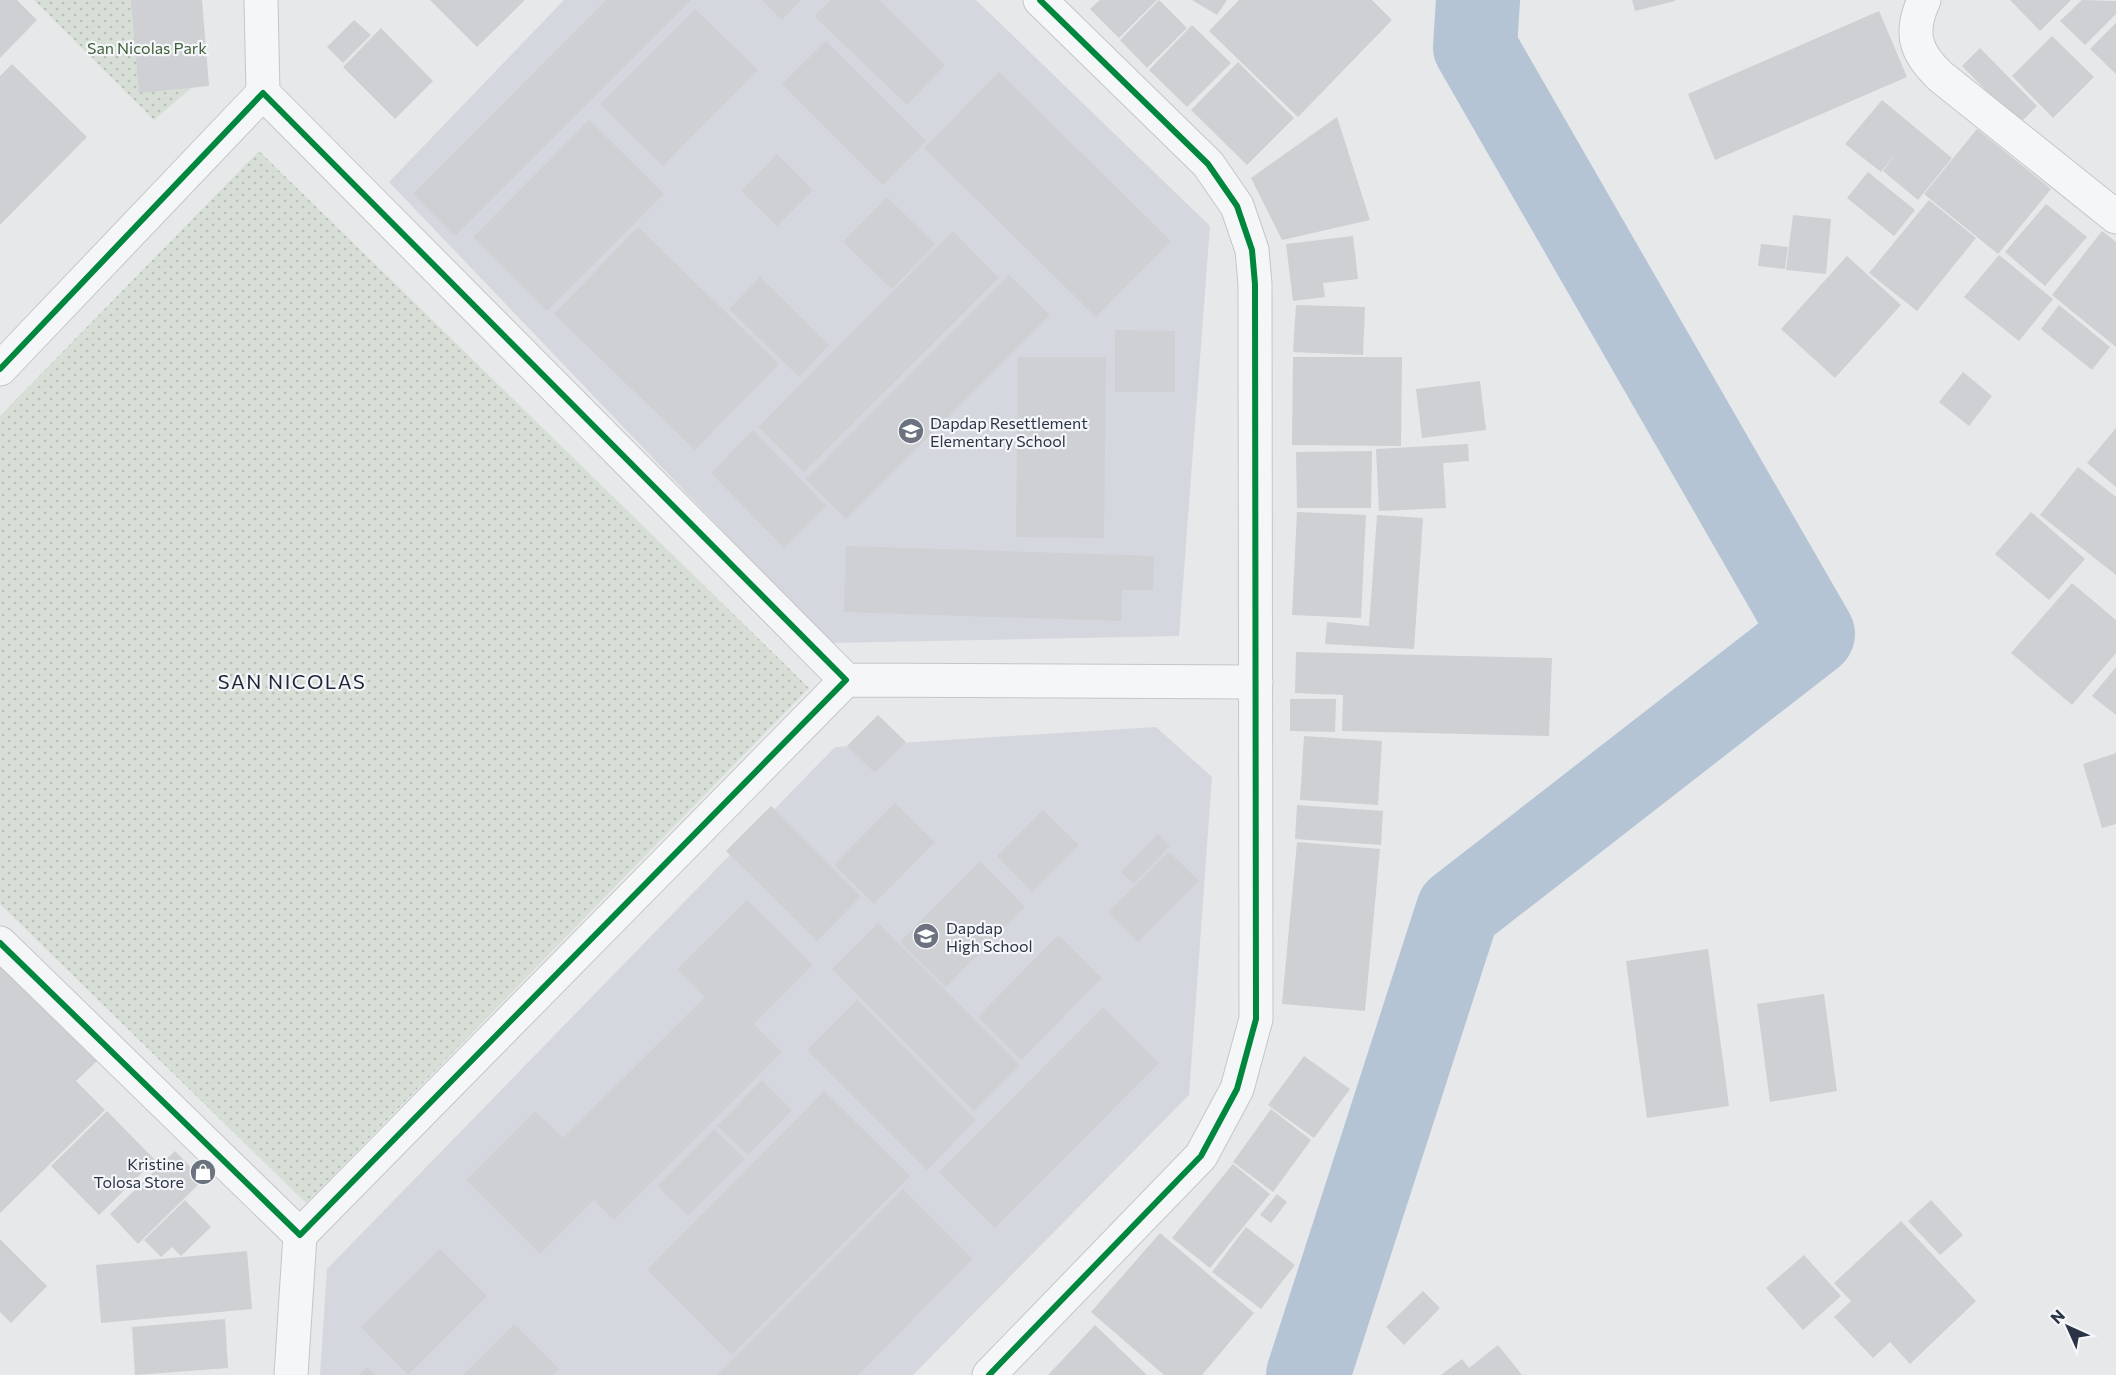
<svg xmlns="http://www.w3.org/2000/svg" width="2116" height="1375" viewBox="0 0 2116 1375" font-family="Commissioner,sans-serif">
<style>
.built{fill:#d4d7dd}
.park{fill:url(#park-dots)}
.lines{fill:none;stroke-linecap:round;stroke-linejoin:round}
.river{stroke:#b4c4d5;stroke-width:84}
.building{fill:#ced0d3}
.minor-casing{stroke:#c4c6c8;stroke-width:35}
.tertiary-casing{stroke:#c4c6c8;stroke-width:35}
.minor{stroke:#f5f6f7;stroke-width:33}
.tertiary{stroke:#f5f6f7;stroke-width:33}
.cycleway-casing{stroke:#f4f6f9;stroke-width:10}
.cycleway{stroke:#00873e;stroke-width:6}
.labels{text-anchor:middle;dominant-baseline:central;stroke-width:4.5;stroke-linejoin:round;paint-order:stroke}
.park-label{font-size:16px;fill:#3f6138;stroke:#f4f6f9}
.poi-label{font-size:16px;fill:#2b3445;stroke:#f4f6f9;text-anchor:start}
.quarter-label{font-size:20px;letter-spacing:1.5px;fill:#1d2536;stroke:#f4f6f9}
</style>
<defs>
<pattern id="park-dots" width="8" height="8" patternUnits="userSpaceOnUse" patternTransform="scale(1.5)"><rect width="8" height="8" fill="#d6ded6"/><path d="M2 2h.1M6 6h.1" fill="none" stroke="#b8bfb9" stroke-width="1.8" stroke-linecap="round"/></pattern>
</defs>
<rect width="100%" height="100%" fill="#e6e8ea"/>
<path class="built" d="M 564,0 L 976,0 L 1210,226 L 1179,636 L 830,643 L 389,182 Z
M 1156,727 L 1212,777 L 1189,1095 L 913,1375 L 320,1375 L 327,1269 L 835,747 Z"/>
<path class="park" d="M 34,0 L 192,0 L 195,85 L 154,120 Z
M 259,151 L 809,688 L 306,1203 L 0,904 L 0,416 Z"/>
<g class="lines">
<path class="river" d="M 1308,1375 L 1458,910 L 1813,634 L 1475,47 L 1478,0"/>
</g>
<path class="building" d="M 0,0 L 17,0 L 37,20 L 0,58 Z
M 131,0 L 202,0 L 209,86 L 139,93 Z
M 430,0 L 525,0 L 477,47 Z
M 606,0 L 691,0 L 455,236 L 413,194 Z
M 762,0 L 801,0 L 782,20 Z
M 831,0 L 879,0 L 945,65 L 907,105 L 814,16 Z
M 1100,0 L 1157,0 L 1119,38 L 1090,9 Z
M 1159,0 L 1187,28 L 1147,68 L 1120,40 Z
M 1192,0 L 1227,0 L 1217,15 Z
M 1239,0 L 1372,0 L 1392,20 L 1298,117 L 1209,31 Z
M 1632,0 L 1675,0 L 1675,1 L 1635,11 Z
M 2010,0 L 2071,0 L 2040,31 Z
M 2082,0 L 2116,1 L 2116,14 L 2085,45 L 2060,21 Z
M 695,9 L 758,70 L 663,166 L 600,104 Z
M 1879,11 L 1907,77 L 1715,160 L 1688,94 Z
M 354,20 L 371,35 L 343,63 L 327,47 Z
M 2116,23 L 2116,74 L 2090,49 Z
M 1192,25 L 1231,63 L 1187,107 L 1149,70 Z
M 381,28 L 433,81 L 395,119 L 343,67 Z
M 2052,36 L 2094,77 L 2053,118 L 2012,76 Z
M 826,41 L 926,141 L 883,185 L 782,84 Z
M 1980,48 L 2037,106 L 2019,124 L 1962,66 Z
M 1238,62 L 1294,118 L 1247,165 L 1191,110 Z
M 12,64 L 87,137 L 0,225 L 0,76 Z
M 999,72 L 1171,241 L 1096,317 L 924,148 Z
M 1882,100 L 1952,158 L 1918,200 L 1883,171 L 1898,151 L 1881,172 L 1845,144 Z
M 1337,117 L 1370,220 L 1282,240 L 1251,178 Z
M 589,120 L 664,194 L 547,311 L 473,237 Z
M 1977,129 L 2051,189 L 1998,254 L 1924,194 Z
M 777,154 L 813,190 L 777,226 L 741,191 Z
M 1868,172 L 1915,210 L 1894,236 L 1847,198 Z
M 887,197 L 935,244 L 892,289 L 843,242 Z
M 1929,200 L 1976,238 L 1917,311 L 1869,273 Z
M 2046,204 L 2087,237 L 2045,286 L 2005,252 Z
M 1793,215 L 1831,219 L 1826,274 L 1786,270 Z
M 638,227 L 779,364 L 695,450 L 554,314 Z
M 953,231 L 999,278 L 804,472 L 758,427 Z
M 2102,231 L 2116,242 L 2116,347 L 2052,295 Z
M 1353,236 L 1358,279 L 1323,283 L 1325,297 L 1293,301 L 1286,244 Z
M 1761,244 L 1788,247 L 1785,269 L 1758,266 Z
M 1999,255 L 2053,299 L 2019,341 L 1964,297 Z
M 1847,256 L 1901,305 L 1835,378 L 1781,329 Z
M 1009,275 L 1050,315 L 846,519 L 806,479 Z
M 760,277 L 829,345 L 799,377 L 729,309 Z
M 1296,305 L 1365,307 L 1363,355 L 1293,352 Z
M 2059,305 L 2110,347 L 2092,370 L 2041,329 Z
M 1115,330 L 1175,331 L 1175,392 L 1115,392 Z
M 1018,357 L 1106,357 L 1104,538 L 1016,537 Z
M 1293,357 L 1402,357 L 1401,446 L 1292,445 Z
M 1963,372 L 1992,396 L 1969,426 L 1939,402 Z
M 1480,381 L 1486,430 L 1422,438 L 1416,389 Z
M 2116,428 L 2116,487 L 2087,463 Z
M 753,430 L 826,506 L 784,548 L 711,473 Z
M 1468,444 L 1469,461 L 1443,463 L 1446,508 L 1379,511 L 1376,449 Z
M 1372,451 L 1371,508 L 1297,508 L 1296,452 Z
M 2078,467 L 2116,497 L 2116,575 L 2040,515 Z
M 1297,512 L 1366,515 L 1361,618 L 1292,615 Z
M 2031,512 L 2085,559 L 2049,600 L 1995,554 Z
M 1377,515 L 1423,518 L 1414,649 L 1325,644 L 1327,622 L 1369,626 Z
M 846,546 L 1154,556 L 1153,590 L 1122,590 L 1121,621 L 844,612 Z
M 2072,583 L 2116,620 L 2116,653 L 2072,705 L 2011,653 Z
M 1296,652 L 1552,658 L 1549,736 L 1342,731 L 1343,695 L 1295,693 Z
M 2116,667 L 2116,715 L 2092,696 Z
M 1290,699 L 1336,699 L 1335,732 L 1290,731 Z
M 878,715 L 906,742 L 875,773 L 847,746 Z
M 1304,736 L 1382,741 L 1378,805 L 1300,800 Z
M 2116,753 L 2116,824 L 2102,828 L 2083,764 Z
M 895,803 L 935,842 L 874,904 L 834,865 Z
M 1297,805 L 1383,811 L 1381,845 L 1295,839 Z
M 771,806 L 861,896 L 817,941 L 726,851 Z
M 1043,810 L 1079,845 L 1032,892 L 997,856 Z
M 1158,834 L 1170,846 L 1133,884 L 1121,872 Z
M 1297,842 L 1380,849 L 1365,1011 L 1282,1004 Z
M 1169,852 L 1199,881 L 1138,942 L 1108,912 Z
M 980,861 L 1025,907 L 946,987 L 900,942 Z
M 747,900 L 813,965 L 754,1024 L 782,1052 L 614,1220 L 594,1200 L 540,1254 L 466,1180 L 535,1111 L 563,1138 L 705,997 L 677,969 Z
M 878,923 L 1020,1065 L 974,1111 L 832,969 Z
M 1058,935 L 1102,978 L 1021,1060 L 978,1017 Z
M 1708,949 L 1729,1106 L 1647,1118 L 1626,961 Z
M 0,962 L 97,1061 L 76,1081 L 105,1110 L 0,1213 Z
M 1824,994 L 1837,1091 L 1770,1102 L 1757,1004 Z
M 857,1000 L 976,1120 L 927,1170 L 807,1050 Z
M 1103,1007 L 1159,1063 L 995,1228 L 939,1172 Z
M 1304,1056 L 1350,1089 L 1314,1138 L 1268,1105 Z
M 762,1080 L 792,1110 L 748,1155 L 717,1126 Z
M 824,1091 L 910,1176 L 732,1355 L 647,1270 Z
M 1271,1109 L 1311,1140 L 1273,1192 L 1233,1162 Z
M 107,1111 L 155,1160 L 99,1215 L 51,1166 Z
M 714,1129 L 745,1159 L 688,1216 L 657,1186 Z
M 175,1151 L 203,1180 L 138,1244 L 110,1214 Z
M 1233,1164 L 1270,1194 L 1210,1268 L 1172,1238 Z
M 903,1189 L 973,1259 L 858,1375 L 717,1375 Z
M 1277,1194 L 1287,1202 L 1271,1223 L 1260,1215 Z
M 185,1200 L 211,1227 L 181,1256 L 172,1247 L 161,1257 L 144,1240 Z
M 1931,1200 L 1963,1235 L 1940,1255 L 1908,1221 Z
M 1901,1221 L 1976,1301 L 1910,1364 L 1890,1342 L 1873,1358 L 1834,1317 L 1851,1301 L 1834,1283 Z
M 1246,1227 L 1295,1265 L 1261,1309 L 1212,1272 Z
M 1160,1233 L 1254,1313 L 1202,1375 L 1164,1375 L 1091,1312 Z
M 0,1239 L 47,1286 L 11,1323 L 0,1312 Z
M 440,1249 L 487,1296 L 408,1375 L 361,1327 Z
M 247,1251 L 252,1309 L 101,1323 L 96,1265 Z
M 1804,1255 L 1841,1296 L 1803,1330 L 1766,1288 Z
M 1423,1291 L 1440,1308 L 1404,1345 L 1386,1327 Z
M 225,1319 L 228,1368 L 135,1375 L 132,1327 Z
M 514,1324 L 559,1369 L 553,1375 L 463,1375 Z
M 1095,1325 L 1147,1375 L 1048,1375 Z
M 1498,1345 L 1522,1375 L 1441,1375 L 1462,1359 L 1469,1368 Z
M 367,1367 L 375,1375 L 359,1375 Z"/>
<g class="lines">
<g class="minor-casing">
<path id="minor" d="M 261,0 L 263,93
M 1924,0 C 1909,33 1915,52 1940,76 L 2116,217
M 0,369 L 263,93 L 846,680 L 300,1235 L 0,943
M 846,680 L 1256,682
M 291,1375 L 300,1235"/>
</g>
<g class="tertiary-casing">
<path id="tertiary" d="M 989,1375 L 1201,1156 L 1237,1089 L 1256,1019 L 1255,284 L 1252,250 L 1237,206 L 1208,164 L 1040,0"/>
</g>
<use href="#minor" class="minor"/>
<use href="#tertiary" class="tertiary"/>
<g class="cycleway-casing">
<path id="cycleway" d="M 0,369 L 263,93 L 846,680 L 300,1235 L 0,943
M 989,1375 L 1201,1156 L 1237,1089 L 1256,1019 L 1255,284 L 1252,250 L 1237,206 L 1208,164 L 1040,0"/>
</g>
<use href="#cycleway" class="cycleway"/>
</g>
<defs>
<g id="school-disc" transform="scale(1.35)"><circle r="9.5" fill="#6c737f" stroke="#f4f6f9"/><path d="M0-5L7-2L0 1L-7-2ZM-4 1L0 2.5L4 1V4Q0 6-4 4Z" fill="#fff"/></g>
<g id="shop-disc" transform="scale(1.35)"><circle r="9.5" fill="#6c737f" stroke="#f4f6f9"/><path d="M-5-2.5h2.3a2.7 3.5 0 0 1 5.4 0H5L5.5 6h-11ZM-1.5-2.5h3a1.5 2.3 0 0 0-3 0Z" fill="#fff"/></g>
</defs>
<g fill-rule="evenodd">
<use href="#school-disc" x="911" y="431"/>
<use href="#school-disc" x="926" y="936"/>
<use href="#shop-disc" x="203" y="1172"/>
</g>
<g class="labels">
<g class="park-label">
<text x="147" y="47">San Nicolas Park</text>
</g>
<g class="poi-label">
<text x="930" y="422">Dapdap Resettlement<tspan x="930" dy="18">Elementary School</tspan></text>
<text x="946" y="927">Dapdap<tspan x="946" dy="18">High School</tspan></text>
<text x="184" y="1163" text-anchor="end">Kristine<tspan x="184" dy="18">Tolosa Store</tspan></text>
</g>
<g class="quarter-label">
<text x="292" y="681">SAN NICOLAS</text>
</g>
</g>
<g transform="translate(2068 1327) rotate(315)" stroke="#f4f6f9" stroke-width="4.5" paint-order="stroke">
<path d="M0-4.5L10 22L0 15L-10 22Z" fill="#2b3445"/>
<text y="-9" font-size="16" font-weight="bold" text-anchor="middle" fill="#2b3445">N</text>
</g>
</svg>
